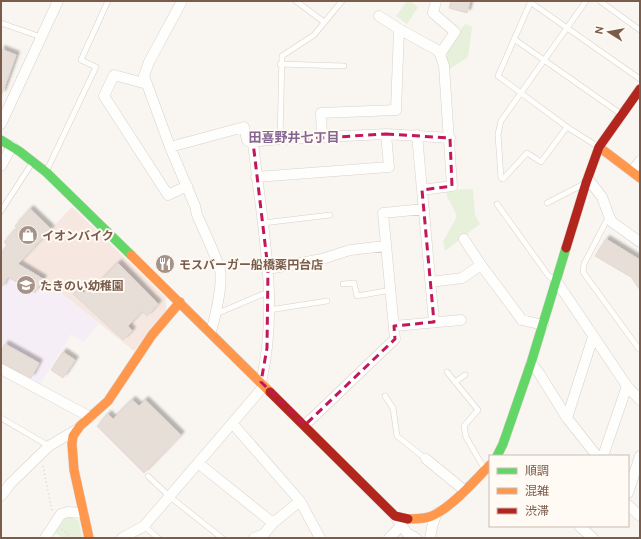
<svg xmlns="http://www.w3.org/2000/svg" width="641" height="539" viewBox="0 0 641 539" font-family="Cabin,'Noto Sans JP',sans-serif">
<style>
.commercial{fill:#f6e8e1}
.education{fill:#f6eef6}
.green{fill:#e7f0db}
.building{fill:#e6ded7;stroke:#e2d8d2;filter:url(#shadow)}
.lines{fill:none;stroke-linecap:round;stroke-linejoin:round}
.lane-casing{stroke:#d7d1cb;stroke-width:6}
.street-casing{stroke:#d7d1cb;stroke-width:11}
.fast-casing{stroke:#d9d2cb;stroke-width:10}
.slow-casing{stroke:#d9d2cb;stroke-width:10}
.jam-casing{stroke:#d9d2cb;stroke-width:10}
.path{stroke:#dcd5d0;stroke-width:1.5;stroke-dasharray:1 3;stroke-linecap:butt}
.lane{stroke:#fefefd;stroke-width:5}
.street{stroke:#fefefd;stroke-width:10}
.fast{stroke:#63d668;stroke-width:9}
.slow{stroke:#ff974d;stroke-width:9}
.jam{stroke:#b3261e;stroke-width:9}
.marked{fill:none;stroke:#c2185b;stroke-width:3;stroke-dasharray:8 5;stroke-linejoin:round}
.labels{text-anchor:middle;dominant-baseline:central;stroke-width:4;stroke-linejoin:round;paint-order:stroke}
.poi-label{font-size:12px;font-weight:bold;fill:#7a5c4d;stroke:#fffaf3;text-anchor:start}
.neighbourhood-label{font-size:13px;font-weight:bold;fill:#846695;stroke:#fffaf3}
</style>
<defs>
<filter id="shadow"><feDropShadow dx="3.5" dy="-3.5" stdDeviation="1" flood-color="#0004"/></filter>
</defs>
<rect width="100%" height="100%" fill="#f9f5f0"/>
<path class="commercial" d="M 72,207 L 166,298 L 166,312 L 134,351 L 21,261 Z"/>
<path class="education" d="M 1,246 L 99,323 L 84,342 L 71,334 L 39,386 L 1,366 Z"/>
<path class="green" d="M 407,1 L 410,1 L 418,7 L 407,24 L 396,16 Z
M 465,24 L 472,27 L 468,57 L 448,70 C 441,54 456,37 465,24 Z
M 473,189 L 475,215 L 480,224 L 445,251 L 443,242 L 457,216 L 447,196 L 446,190 Z
M 66,517 L 72,517 L 79,521 L 82,538 L 64,538 L 55,533 Z"/>
<path class="building" d="M 451,1 L 470,1 L 467,13 L 449,8 Z
M 1,49 L 16,55 L 2,94 L 1,94 Z
M 30,209 L 51,229 L 18,264 L 43,279 L 35,293 L 8,277 L 1,288 L 1,254 L 7,245 L 4,242 L 17,228 L 15,226 Z
M 606,239 L 640,260 L 640,290 L 631,277 L 595,256 Z
M 118,263 L 158,304 L 147,316 L 142,311 L 128,326 L 132,331 L 123,340 L 73,294 L 78,288 L 84,293 L 91,285 L 94,288 Z
M 5,344 L 39,363 L 31,378 L 1,363 L 1,352 Z
M 63,352 L 75,360 L 63,378 L 51,370 Z
M 132,400 L 139,406 L 145,400 L 181,435 L 144,473 L 97,426 L 108,414 L 113,419 Z"/>
<g class="lines">
<g class="lane-casing">
<path id="lane" d="M 296,1 L 324,22
M 531,1 L 498,76 L 567,127 L 597,146
M 600,1 L 640,30
M 530,2 L 640,79
M 1,23 L 41,37
M 514,39 L 621,114
M 280,64 L 344,66
M 567,127 L 541,162 L 527,153 L 503,179 L 501,178 L 498,134 L 501,121 L 586,1
M 280,139 L 282,56 L 314,35 L 342,1
M 47,170 L 96,67 L 81,60 L 108,1
M 547,203 L 582,185
M 497,204 L 548,275 L 554,280
M 1,211 L 32,163
M 609,216 L 584,264 L 583,272 L 639,349
M 263,223 L 330,215
M 343,284 L 354,283 L 357,296 L 391,290
M 269,310 L 327,301
M 216,314 L 268,292
M 447,372 L 478,410 L 464,426 L 466,437 L 484,468
M 455,382 L 465,375
M 385,396 L 393,408 L 397,436 L 426,459
M 1,418 L 49,446
M 148,476 L 169,496 L 222,538
M 144,526 L 158,538"/>
</g>
<g class="street-casing">
<path id="street" d="M 182,1 L 149,62 L 144,76 L 170,147 L 195,206 L 197,215 C 204,231 215,253 220,270 C 223,284 215,318 211,332
M 379,16 L 399,29 L 437,50 L 440,54
M 147,84 L 114,75 L 104,96 L 168,195 L 187,186
M 1,124 L 58,1
M 417,135 L 434,322
M 322,137 L 321,113 L 396,110 L 399,29
M 253,142 C 261,221 280,303 261,382
M 170,147 L 244,127 L 247,140 L 250,142 L 280,139 L 386,134 L 450,138
M 1,166 L 12,146
M 632,171 L 640,161
M 256,177 L 389,167 L 386,134
M 588,179 L 602,197 L 609,216 L 612,222 L 640,242
M 422,190 L 452,186 L 444,66 L 440,54 L 455,32 L 433,13 L 436,1
M 464,239 L 481,265 L 522,320 L 543,325
M 268,269 L 322,259 L 350,250 L 385,246
M 431,282 L 462,278 L 481,265
M 557,282 L 627,386 L 640,400
M 394,326 L 461,320
M 531,363 L 539,373 L 567,418 L 597,456
M 1,369 L 90,417
M 567,418 L 593,337
M 232,423 L 300,501 L 320,538
M 305,425 L 395,339 L 383,213 L 424,209
M 603,456 L 627,386
M 426,459 L 464,490
M 198,463 L 273,523
M 628,493 L 640,456
M 1,496 L 10,484 L 49,446 L 76,430
M 628,505 L 640,516
M 395,516 L 407,533 L 416,538
M 579,526 L 593,538
M 45,538 L 61,514 L 68,512 L 83,513
M 122,538 L 144,526 L 264,386
M 254,538 L 264,534 L 273,523 L 300,501
M 389,538 L 401,526
M 430,538 L 433,523 L 437,513"/>
</g>
<g class="fast-casing">
<path id="fast" d="M 1,140 L 19,151 L 46,172 L 131,255
M 497,456 L 503,444 L 531,363 L 566,248"/>
</g>
<g class="slow-casing">
<path id="slow" d="M 599,147 L 640,178
M 131,255 L 270,392
M 408,519 C 416,519 424,519 432,516 C 453,506 474,481 490,465
M 89,538 L 74,470 L 72,444 L 73,436 L 80,426 L 108,401 L 152,335 L 180,302"/>
</g>
<g class="jam-casing">
<path id="jam" d="M 566,248 L 586,183 L 599,147 L 640,89
M 270,392 L 395,516 L 408,519"/>
</g>
<path class="path" d="M 43,466 L 52,511
M 62,529 L 72,538"/>
<use href="#lane" class="lane"/>
<use href="#street" class="street"/>
<use href="#fast" class="fast"/>
<use href="#slow" class="slow"/>
<use href="#jam" class="jam"/>
</g>
<path class="marked" d="M 386,134 L 450,138 L 452,186 L 422,190 L 434,322 L 394,326 L 395,339 L 305,425 L 261,382 L 267,348 L 268,269 L 253,142 Z"/>
<defs>
<g id="shop-disc" transform="scale(1)"><circle r="9.5" fill="#a69286" stroke="#fffaf3"/><path d="M-5-2.5h2.3a2.7 3.5 0 0 1 5.4 0H5L5.5 6h-11ZM-1.5-2.5h3a1.5 2.3 0 0 0-3 0Z" fill="#fff"/></g>
<g id="restaurant-disc" transform="scale(1)"><circle r="9.5" fill="#a69286" stroke="#fffaf3"/><path d="M-5-6h1v4h1v-4h1v4h1v-4h1v5L-1.5 .5V6h-2V.5L-5-1ZM5-6V6H3V1.5H1.5Q1.5-4 5-6Z" fill="#fff"/></g>
<g id="school-disc" transform="scale(1)"><circle r="9.5" fill="#a69286" stroke="#fffaf3"/><path d="M0-5L7-2L0 1L-7-2ZM-4 1L0 2.5L4 1V4Q0 6-4 4Z" fill="#fff"/></g>
</defs>
<g fill-rule="evenodd">
<use href="#shop-disc" x="28" y="235"/>
<use href="#restaurant-disc" x="165" y="264"/>
<use href="#school-disc" x="26" y="285"/>
</g>
<g class="labels">
<g class="poi-label">
<text x="42" y="235">イオンバイク</text>
<text x="179" y="264">モスバーガー船橋薬円台店</text>
<text x="40" y="285">たきのい幼稚園</text>
</g>
<g class="neighbourhood-label">
<text x="294" y="137">田喜野井七丁目</text>
</g>
</g>
<rect width="641" height="539" fill="none" stroke="#7a5c4d" stroke-width="4"/>
<rect x="489" y="455" width="140" height="72" fill="#fffaf3" stroke="#cabbb1"/>
<rect x="497" y="468" width="20" height="6" fill="#63d668" stroke="#cabbb1"/>
<text x="525" y="475" font-size="12" fill="#7a5c4d">順調</text>
<rect x="497" y="488" width="20" height="6" fill="#ff974d" stroke="#cabbb1"/>
<text x="525" y="495" font-size="12" fill="#7a5c4d">混雑</text>
<rect x="497" y="508" width="20" height="6" fill="#b3261e" stroke="#cabbb1"/>
<text x="525" y="515" font-size="12" fill="#7a5c4d">渋滞</text>
<g transform="translate(609 32) rotate(281)" stroke="#fffaf3" stroke-width="3" paint-order="stroke">
<path d="M0-3L7 15L0 10L-7 15Z" fill="#7a5c4d"/>
<text y="-6" font-size="11" font-weight="bold" text-anchor="middle" fill="#7a5c4d">N</text>
</g>
</svg>
